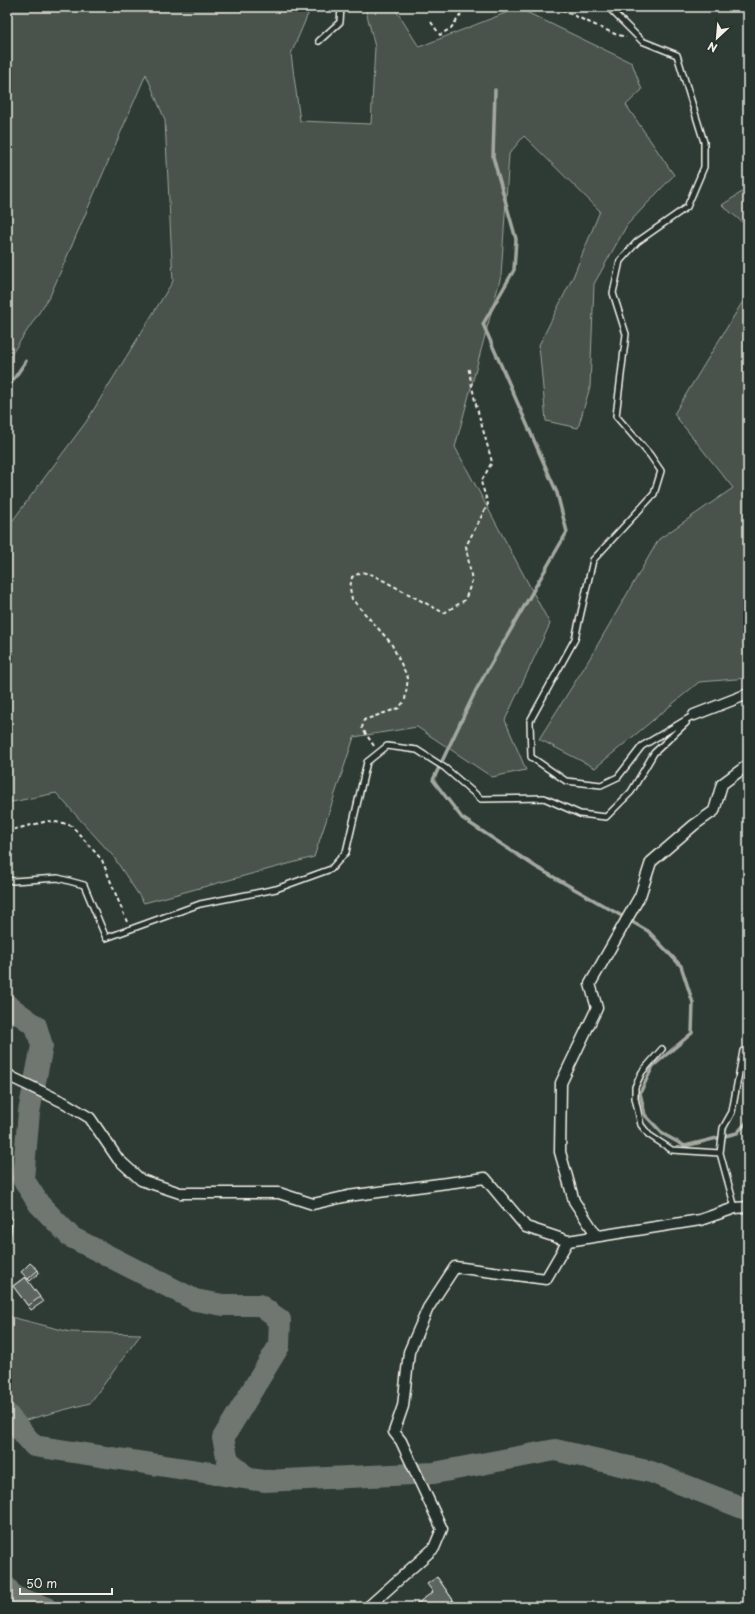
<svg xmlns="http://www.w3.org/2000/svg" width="755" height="1614" viewBox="0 0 755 1614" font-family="'Playpen Sans',sans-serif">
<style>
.green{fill:#48524c;stroke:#9ea29a}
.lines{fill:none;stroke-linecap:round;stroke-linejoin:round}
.stream{stroke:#a4a8a0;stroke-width:3.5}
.river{stroke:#6f7770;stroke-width:22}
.service-casing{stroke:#f4f1e8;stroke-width:8}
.minor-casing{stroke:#f4f1e8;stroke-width:13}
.path{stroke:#f4f1e8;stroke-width:2;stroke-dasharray:4 3;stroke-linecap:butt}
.service{stroke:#26332d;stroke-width:5}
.minor{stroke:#26332d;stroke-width:10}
.wall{fill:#4f5751;stroke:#f4f1e8}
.building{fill:#5c655e;stroke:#f4f1e8}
</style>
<rect width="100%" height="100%" fill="#2e3b34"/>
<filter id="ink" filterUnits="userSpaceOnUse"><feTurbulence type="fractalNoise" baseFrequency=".025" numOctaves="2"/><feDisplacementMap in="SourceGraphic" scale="8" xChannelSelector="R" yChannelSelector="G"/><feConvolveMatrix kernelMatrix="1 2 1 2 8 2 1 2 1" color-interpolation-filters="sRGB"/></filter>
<g filter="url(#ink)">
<path class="green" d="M 7,7 L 311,7 L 291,54 L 300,121 L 371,124 L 375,47 L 365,7 L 394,7 L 419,47 L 518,8 L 632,63 L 642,90 L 626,105 L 674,175 L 627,225 L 594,284 L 590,387 L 578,428 L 546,421 L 539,345 L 573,277 L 600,211 L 524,136 L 509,154 L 501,276 L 455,447 L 550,624 L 505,720 L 526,770 L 492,777 L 417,727 L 354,737 L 314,857 L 144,903 L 113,856 L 56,793 L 7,803 L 7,528 L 86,422 L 173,281 L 165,120 L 146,74 L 50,296 L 7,361 Z
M 748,188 L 748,227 L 722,205 Z
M 748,293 L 748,678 L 699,682 L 595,768 L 539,739 L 587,663 L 659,539 L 733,488 L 674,414 Z
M 7,1316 L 70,1332 L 141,1334 L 90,1403 L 7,1425 Z"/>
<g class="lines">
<path class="stream" d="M 495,90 L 493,157 L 516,239 L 514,270 L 483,324 L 557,493 L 567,532 L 476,690 L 433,780 L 462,818 L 536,867 L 648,931 L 681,966 L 693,1003 L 692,1033 L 653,1066 L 640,1093 L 645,1115 L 663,1134 L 685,1146 L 737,1133 L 748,1121
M 7,389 L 26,361"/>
<path class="river" d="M 7,1005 L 36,1026 L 42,1046 L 29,1112 L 23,1179 L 39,1204 L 71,1237 L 195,1300 L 223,1305 L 259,1305 L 280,1320 L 279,1346 L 223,1438 L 228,1460 L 247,1478
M 7,1414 L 34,1446 L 264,1481 L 434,1473 L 555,1450 L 651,1472 L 748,1510
M 7,1588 L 14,1597 L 45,1607"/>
<g class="service-casing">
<path id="service" d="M 608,7 L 642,41 L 677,55 L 704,142 L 704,167 L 687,207 L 637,242 L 620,261 L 613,293 L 626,334 L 616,416 L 650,455 L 661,471 L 654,494 L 593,560 L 575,639 L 530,721 L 531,757 L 566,781 L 601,785 L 618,777 L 642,746 L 694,715
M 319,41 L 340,22 L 341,7
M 7,879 L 13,881 L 58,878 L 84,885 L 106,938 L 200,904 L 276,889 L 331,869 L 346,852 L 367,762 L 387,746 L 417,750 L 445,768 L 481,799 L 544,798 L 580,814 L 606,817 L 631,792 L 654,753 L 686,723
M 662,1049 L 642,1072 L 635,1087 L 635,1098 L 641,1125 L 649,1135 L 672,1150 L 720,1153
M 735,1208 L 720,1153 L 723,1128 L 732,1112 L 743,1051
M 7,1218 L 9,1221 L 7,1234"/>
</g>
<g class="minor-casing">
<path id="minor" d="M 694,715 L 748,694
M 7,1073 L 11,1077 L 65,1103 L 90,1118 L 118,1159 L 141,1180 L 180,1193 L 279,1193 L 313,1204 L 348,1196 L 485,1178 L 526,1227 L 568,1241 L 700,1220 L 735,1208 L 748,1207
M 597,1236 L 574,1201 L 560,1152 L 561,1083 L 597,1008 L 590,984 L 640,896 L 651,862 L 694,825 L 714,811 L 722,784 L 745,767 L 748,767
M 368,1607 L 434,1548 L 442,1529 L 401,1441 L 394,1432 L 403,1406 L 409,1352 L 428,1308 L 455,1267 L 546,1279 L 568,1241"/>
</g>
<path class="path" d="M 555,7 L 615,34 L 626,37
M 431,22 L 440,35 L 451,28 L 466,7
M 374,746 L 362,728 L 364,720 L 399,708 L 405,700 L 408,678 L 391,643 L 352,599 L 350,588 L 352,577 L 362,572 L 373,575 L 444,613 L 465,600 L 472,581 L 466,546 L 488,504 L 481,482 L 492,462 L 475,401 L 468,366
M 7,831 L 48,821 L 63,823 L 72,826 L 102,860 L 127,922"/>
<use href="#service" class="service"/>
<use href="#minor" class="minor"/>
</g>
<path class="wall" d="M 38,1270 L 39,1273 L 30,1281 L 21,1272 Z
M 25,1277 L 43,1302 L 31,1310 L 13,1286 Z
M 437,1577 L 458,1607 L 412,1607 L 433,1593 Z"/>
<path class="building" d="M 30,1263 L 38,1270 L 28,1279 L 21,1272 Z
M 25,1277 L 40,1297 L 28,1306 L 13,1286 Z
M 437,1577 L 453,1600 L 443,1607 L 412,1607 L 433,1592 L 427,1584 Z"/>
</g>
<rect width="755" height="1614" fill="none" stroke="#26332d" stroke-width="24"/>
<rect x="12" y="12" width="731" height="1590" fill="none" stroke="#f4f1e8" stroke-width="1.5" filter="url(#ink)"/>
<g transform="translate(717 38) rotate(206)" stroke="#26332d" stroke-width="3" paint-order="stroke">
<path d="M0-3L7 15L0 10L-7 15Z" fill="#f4f1e8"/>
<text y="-6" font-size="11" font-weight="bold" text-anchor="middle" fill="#f4f1e8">N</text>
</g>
<path d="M20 1588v6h92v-6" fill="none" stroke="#f4f1e8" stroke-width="2"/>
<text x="26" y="1588" font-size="12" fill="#f4f1e8" stroke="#26332d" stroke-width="3" paint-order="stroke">50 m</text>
</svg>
